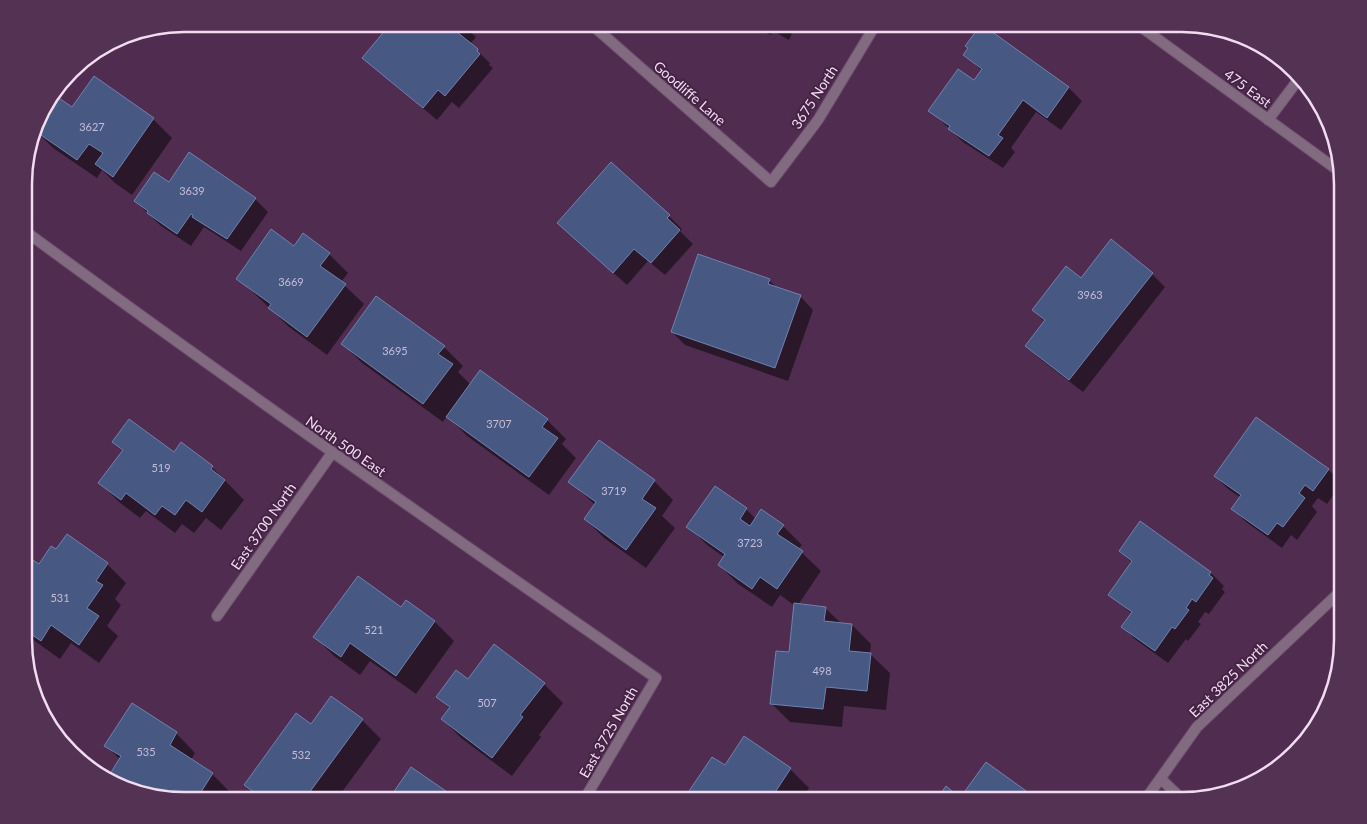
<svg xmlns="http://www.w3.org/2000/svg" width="1367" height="824" viewBox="0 0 1367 824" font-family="Lato,sans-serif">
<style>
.shadow{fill:#0007}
.building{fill:#475883;stroke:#6f82b0}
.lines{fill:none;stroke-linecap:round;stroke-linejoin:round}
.service-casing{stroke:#6d4c6d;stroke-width:12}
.minor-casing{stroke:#6d4c6d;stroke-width:12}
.service{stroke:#826b81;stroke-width:10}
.minor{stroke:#826b81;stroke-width:10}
.labels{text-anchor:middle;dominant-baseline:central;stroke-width:4;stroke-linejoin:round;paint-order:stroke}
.number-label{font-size:11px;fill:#c7bbd6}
.street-label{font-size:14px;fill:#f2dcf1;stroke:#452345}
.rim{fill:none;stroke:#f2dcf1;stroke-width:2.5}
</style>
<rect width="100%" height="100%" fill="#502d50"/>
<path class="shadow" d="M 386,24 L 462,24 L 476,37 L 470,44 L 490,63 L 489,65 L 493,68 L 459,108 L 452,102 L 437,120 L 377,70 L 364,57 L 388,29 L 385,25 Z
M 748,24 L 802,24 L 800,28 L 795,26 L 789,40 L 773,31 L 771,35 Z
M 985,27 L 1069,88 L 1082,101 L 1061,130 L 1036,112 L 1011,148 L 1015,152 L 1003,168 L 963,142 L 930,110 L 974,82 L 982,71 L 965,55 Z
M 56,98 L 73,108 L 153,119 L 172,138 L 132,195 L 115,183 L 102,170 L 97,178 L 53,148 L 35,130 L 37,126 Z
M 189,154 L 255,199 L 268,212 L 241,251 L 204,227 L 191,246 L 161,226 L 135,201 L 169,183 Z
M 669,216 L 682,229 L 680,231 L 693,244 L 665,275 L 648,261 L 627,285 L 572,236 Z
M 294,248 L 329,254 L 348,273 L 341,282 L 364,304 L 327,355 L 289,327 L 238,278 Z
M 1152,274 L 1165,287 L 1083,392 L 1040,359 L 1027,346 L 1045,322 L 1033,310 L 1081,279 Z
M 769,280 L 778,289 L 800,296 L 813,310 L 788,381 L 685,345 L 672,332 Z
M 343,344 L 444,347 L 463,366 L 458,372 L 471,385 L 547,420 L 566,439 L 562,444 L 576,458 L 549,495 L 467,436 L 447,416 L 443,422 L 362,363 Z
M 1256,418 L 1329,470 L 1342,483 L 1327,504 L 1318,498 L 1312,506 L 1317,512 L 1297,540 L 1291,535 L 1282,548 L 1246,522 L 1233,509 L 1241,498 L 1228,489 L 1215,476 Z
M 599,441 L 654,481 L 673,500 L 662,516 L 675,528 L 646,568 L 604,538 L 585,519 L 595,505 L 570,481 Z
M 114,442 L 175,454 L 212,467 L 244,500 L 221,530 L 206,518 L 194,533 L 182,524 L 175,533 L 146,511 L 140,518 L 119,502 L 100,483 L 123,451 Z
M 746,509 L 756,519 L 783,526 L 802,545 L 798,549 L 821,571 L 798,605 L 825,608 L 842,624 L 852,625 L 871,644 L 870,654 L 890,673 L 886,710 L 844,706 L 842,727 L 790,722 L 771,703 L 790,654 L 795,606 L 780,595 L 772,607 L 738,584 L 719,565 L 724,557 L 707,545 L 688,526 Z
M 1140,523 L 1211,573 L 1224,586 L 1222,589 L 1225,592 L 1209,614 L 1205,612 L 1198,622 L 1201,624 L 1188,641 L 1186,639 L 1168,663 L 1136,640 L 1123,627 L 1132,614 L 1110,595 L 1132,563 L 1120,551 Z
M 67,536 L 107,564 L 126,583 L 115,599 L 121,605 L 107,626 L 118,636 L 99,663 L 71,643 L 60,659 L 25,634 L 25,569 L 39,566 L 57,551 Z
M 406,602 L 435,622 L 454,641 L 416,694 L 370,661 L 360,675 L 334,656 L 315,637 L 401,608 Z
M 468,680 L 544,684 L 563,703 L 539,735 L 541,737 L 512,776 L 461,738 L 442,719 L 450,709 L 438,696 Z
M 132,705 L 176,733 L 195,753 L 191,760 L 212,774 L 231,793 L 227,800 L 184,800 L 108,780 L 120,760 L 106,745 Z
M 362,720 L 381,739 L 336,800 L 261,800 L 245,785 L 311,725 Z
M 745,738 L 790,769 L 809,788 L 801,800 L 685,800 L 712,759 L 725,767 Z"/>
<path class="building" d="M 384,24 L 463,24 L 457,32 L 478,49 L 477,51 L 480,54 L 445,96 L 438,90 L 423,108 L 362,58 L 387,28 L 383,25 Z
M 984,26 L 1069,87 L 1047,118 L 1023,100 L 998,135 L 1003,138 L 989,156 L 948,129 L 950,126 L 928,111 L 958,69 L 974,80 L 982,69 L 963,55 L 968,48 L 965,46 L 977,30 L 980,32 Z
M 94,76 L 154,118 L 113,177 L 95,164 L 103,153 L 89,144 L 77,160 L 35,131 L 38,122 L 56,96 L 72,107 Z
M 189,152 L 256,198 L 227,239 L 192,217 L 193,215 L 191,214 L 177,234 L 147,213 L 148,211 L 134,201 L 154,172 L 169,182 Z
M 611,162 L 670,215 L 667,218 L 680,230 L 651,263 L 634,249 L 613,273 L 557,223 Z
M 271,229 L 294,246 L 303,233 L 330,253 L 320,266 L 346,284 L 307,337 L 268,308 L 271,304 L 236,279 Z
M 1111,239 L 1153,273 L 1069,380 L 1025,346 L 1045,320 L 1032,310 L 1066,266 L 1081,278 Z
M 698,254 L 770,279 L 768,284 L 801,295 L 775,368 L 671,332 Z
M 376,296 L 445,346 L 438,354 L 453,364 L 423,404 L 341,344 Z
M 480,370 L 548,419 L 542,427 L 558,438 L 529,477 L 446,417 Z
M 1343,374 L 1343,393 L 1334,387 Z
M 1256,417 L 1329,469 L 1313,491 L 1305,485 L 1299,493 L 1305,498 L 1283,527 L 1277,523 L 1268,535 L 1231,509 L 1241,495 L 1214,476 Z
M 129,419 L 174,452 L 181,442 L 213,466 L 211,469 L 225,480 L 202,512 L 186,500 L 175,515 L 162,506 L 155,515 L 126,493 L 121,500 L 98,483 L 123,450 L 112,442 Z
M 599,440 L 655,480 L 642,499 L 656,508 L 626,550 L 584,519 L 596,502 L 568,482 Z
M 715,486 L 747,508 L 740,519 L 750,526 L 761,509 L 784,525 L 777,534 L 803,551 L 777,589 L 760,577 L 752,589 L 718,565 L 725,554 L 686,527 Z
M 1140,521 L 1211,572 L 1209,575 L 1213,578 L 1196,602 L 1192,599 L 1186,608 L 1189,610 L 1175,629 L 1172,627 L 1155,651 L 1121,627 L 1132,612 L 1108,595 L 1132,561 L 1119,551 Z
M 67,534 L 108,563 L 96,581 L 103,585 L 87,608 L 99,616 L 79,645 L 51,625 L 41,641 L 25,630 L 25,567 L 31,559 L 39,564 L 51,546 L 56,549 Z
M 358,576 L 401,607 L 406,600 L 435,621 L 396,676 L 350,643 L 341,657 L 313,637 Z
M 794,603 L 826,607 L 824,621 L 852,624 L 849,651 L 871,653 L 867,691 L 826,687 L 823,709 L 770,704 L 776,651 L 789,652 Z
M 494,644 L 545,683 L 520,715 L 523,717 L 492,758 L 441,719 L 450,707 L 436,697 L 456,670 L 468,679 Z
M 331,696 L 363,719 L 309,793 L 318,800 L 265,800 L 244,785 L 296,713 L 311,724 Z
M 132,703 L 177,732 L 170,745 L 213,773 L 196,800 L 184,800 L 107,779 L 121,756 L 104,746 Z
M 744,736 L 791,768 L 770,800 L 683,800 L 712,757 L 725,765 Z
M 986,762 L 1033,796 L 1030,800 L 936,800 L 946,786 L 960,798 Z
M 411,767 L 459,800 L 388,800 Z"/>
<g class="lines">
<g class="service-casing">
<path id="service" d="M 1161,779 L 1183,800"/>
</g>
<g class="minor-casing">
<path id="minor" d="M 591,24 L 771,182 L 818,120 L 876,24
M 1137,24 L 1343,174
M 1268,120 L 1298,80
M 25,231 C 233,384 444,531 656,678 L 584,800
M 217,616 L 332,453
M 1145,800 L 1197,727 L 1343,589"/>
</g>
<use href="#service" class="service"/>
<use href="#minor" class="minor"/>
</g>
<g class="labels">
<g class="number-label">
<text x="92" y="126">3627</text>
<text x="192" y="190">3639</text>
<text x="291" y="281">3669</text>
<text x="1090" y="294">3963</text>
<text x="395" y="350">3695</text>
<text x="499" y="423">3707</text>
<text x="161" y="467">519</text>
<text x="614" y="490">3719</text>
<text x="750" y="542">3723</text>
<text x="60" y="597">531</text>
<text x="374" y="629">521</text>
<text x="822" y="670">498</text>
<text x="487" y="702">507</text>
<text x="146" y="751">535</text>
<text x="301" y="754">532</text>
</g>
<g class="street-label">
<text transform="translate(1248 88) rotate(36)">475 East</text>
<text transform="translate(690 93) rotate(41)">Goodliffe Lane</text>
<text transform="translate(814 97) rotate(-57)">3675 North</text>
<text transform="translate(346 446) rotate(35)">North 500 East</text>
<text transform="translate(263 526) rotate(-55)">East 3700 North</text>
<text transform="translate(1228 679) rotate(-44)">East 3825 North</text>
<text transform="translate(608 732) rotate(-60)">East 3725 North</text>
</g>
</g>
<path d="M0 0H1367V824H0ZM184 32H1182A152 152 0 0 1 1334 184V640A152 152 0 0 1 1182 792H184A152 152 0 0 1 32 640V184A152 152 0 0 1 184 32Z" fill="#533253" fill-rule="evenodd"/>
<path class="rim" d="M184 32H1182A152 152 0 0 1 1334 184V640A152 152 0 0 1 1182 792H184A152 152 0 0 1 32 640V184A152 152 0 0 1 184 32Z"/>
</svg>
